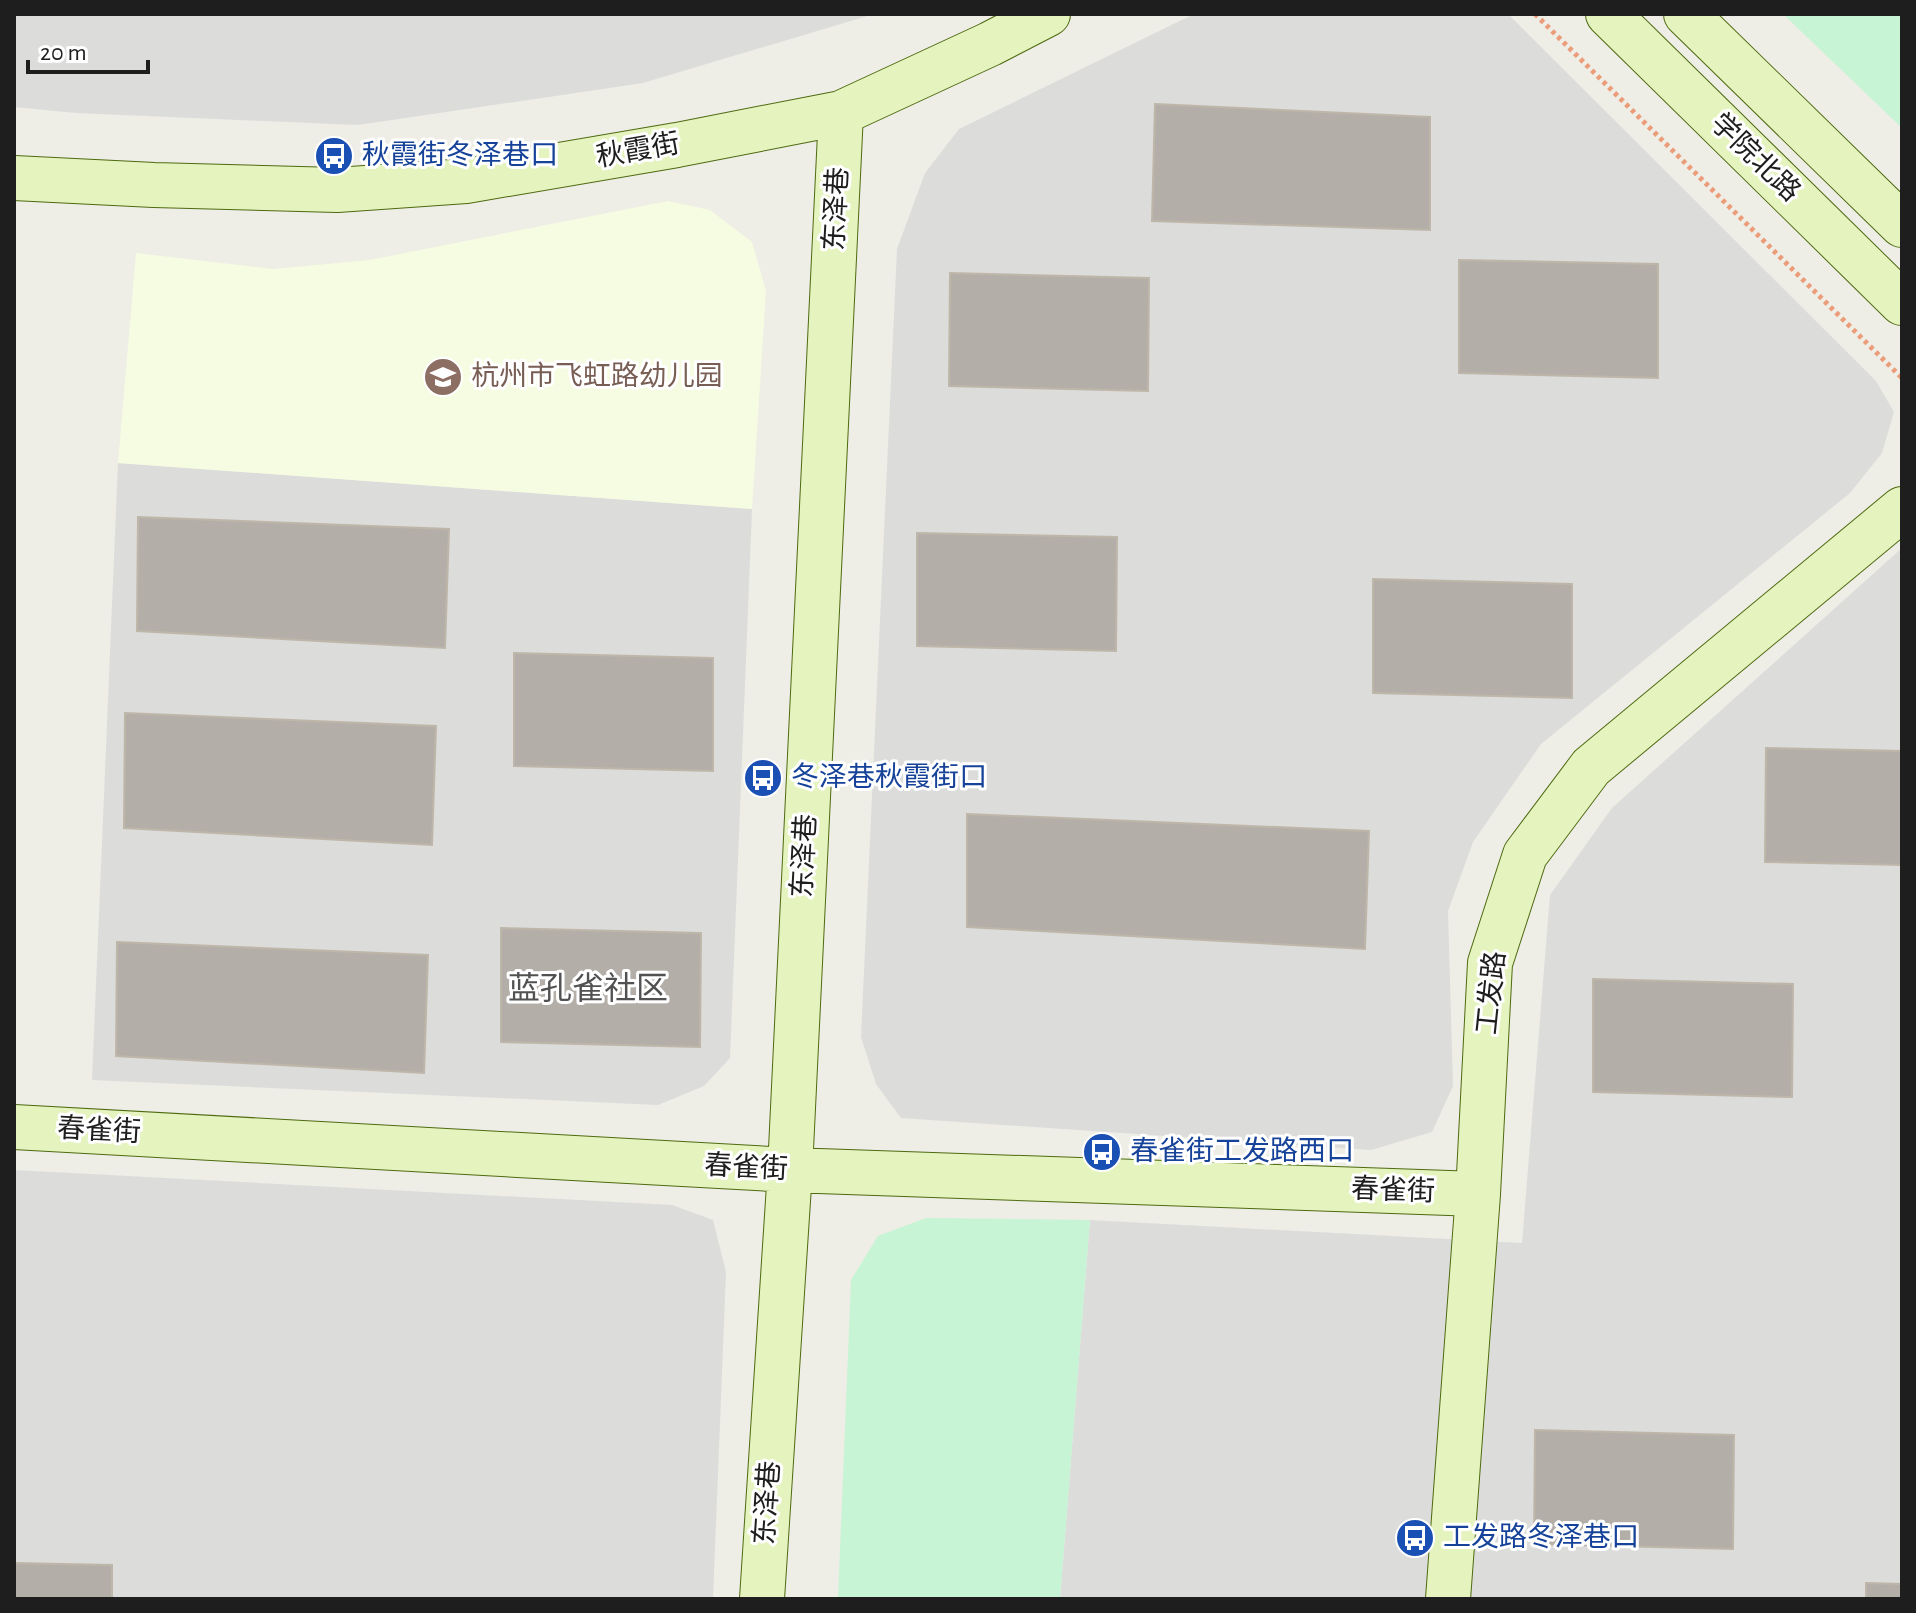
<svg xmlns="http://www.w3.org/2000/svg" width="1916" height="1613" viewBox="0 0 1916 1613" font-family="'Alegreya Sans','Noto Sans SC',sans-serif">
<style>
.residential{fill:#dcdcdb}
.education{fill:#f6fce1}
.park{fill:#c7f4d4}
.building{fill:#b3afa8;stroke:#beb7a9;stroke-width:2}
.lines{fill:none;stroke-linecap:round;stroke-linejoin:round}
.secondary-casing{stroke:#4e6a10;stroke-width:46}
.path{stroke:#eb9d7a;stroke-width:5;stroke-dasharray:4 4;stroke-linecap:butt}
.secondary{stroke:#e5f3bf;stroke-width:44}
.labels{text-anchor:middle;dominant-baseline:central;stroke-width:6;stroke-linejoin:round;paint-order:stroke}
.street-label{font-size:28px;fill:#1e1e1e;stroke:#fff}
.transit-label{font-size:28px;fill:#164399;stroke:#fff;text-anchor:start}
.education-label{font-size:28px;fill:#785e54;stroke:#fff;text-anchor:start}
.quarter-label{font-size:32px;fill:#515151;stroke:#fff}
</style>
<rect width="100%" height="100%" fill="#eeede6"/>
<path class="residential" d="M 14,14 L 874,14 L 643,83 L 358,125 L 76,113 L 14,107 Z
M 1194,14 L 1508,14 L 1876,381 L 1894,412 L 1882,453 L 1850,493 L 1541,744 L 1473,842 L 1448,911 L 1453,1086 L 1432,1132 L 1371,1150 L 901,1118 L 876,1084 L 861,1037 L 897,249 L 925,173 L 959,129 Z
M 118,463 L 752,509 L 730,1058 L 704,1086 L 658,1105 L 92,1080 Z
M 1902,548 L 1902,1599 L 1060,1599 L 1090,1220 L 1522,1243 L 1550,895 L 1612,808 Z
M 14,1170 L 672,1205 L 713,1220 L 726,1272 L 713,1599 L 14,1599 Z"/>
<path class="education" d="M 668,201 L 710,210 L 752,242 L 766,291 L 752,509 L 118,463 L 136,253 L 273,269 L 369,260 Z"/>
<path class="park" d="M 1783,14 L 1902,14 L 1902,128 Z
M 926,1218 L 1090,1220 L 1060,1599 L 838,1599 L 851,1280 L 878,1236 Z"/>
<path class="building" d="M 1155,104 L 1430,117 L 1430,230 L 1152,221 Z
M 1459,260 L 1658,264 L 1658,378 L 1459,373 Z
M 950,273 L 1149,278 L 1148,391 L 949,386 Z
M 138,517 L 449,529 L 445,648 L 137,631 Z
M 917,533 L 1117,537 L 1116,651 L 917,646 Z
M 1373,579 L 1572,584 L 1572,698 L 1373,693 Z
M 514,653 L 713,658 L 713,771 L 514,766 Z
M 125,713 L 436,726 L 432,845 L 124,828 Z
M 1766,748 L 1902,751 L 1902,865 L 1765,862 Z
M 967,814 L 1369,831 L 1365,949 L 967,927 Z
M 501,928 L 701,933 L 700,1047 L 501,1042 Z
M 117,942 L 428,955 L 424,1073 L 116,1056 Z
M 1593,979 L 1793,984 L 1792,1097 L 1593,1092 Z
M 1535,1430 L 1734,1435 L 1733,1549 L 1534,1544 Z
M 14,1563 L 112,1565 L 112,1599 L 14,1599 Z
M 1866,1583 L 1902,1584 L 1902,1599 L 1866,1599 Z"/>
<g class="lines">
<g class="secondary-casing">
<path id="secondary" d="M 1608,14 L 1902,303
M 1686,14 L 1902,225
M 14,178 L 154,185 L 337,190 L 466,181 L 677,145 L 841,113 L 990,44 L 1048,14
M 14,1127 L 790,1170 L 1478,1194
M 762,1599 L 790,1170 L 841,113
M 1448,1599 L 1478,1194 L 1490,963 L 1525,855 L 1591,767 L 1902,509"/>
</g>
<path class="path" d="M 1535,14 L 1902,378"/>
<use href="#secondary" class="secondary"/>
</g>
<defs>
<g id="bus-disc" transform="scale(2)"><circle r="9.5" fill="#1a4fb4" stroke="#fff"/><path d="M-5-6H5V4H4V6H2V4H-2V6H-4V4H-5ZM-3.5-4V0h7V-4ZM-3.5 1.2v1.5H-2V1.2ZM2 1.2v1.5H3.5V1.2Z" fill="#fff"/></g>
<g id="school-disc" transform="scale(2)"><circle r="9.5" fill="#8d6e63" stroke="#fff"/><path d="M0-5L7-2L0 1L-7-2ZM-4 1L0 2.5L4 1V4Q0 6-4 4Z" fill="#fff"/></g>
</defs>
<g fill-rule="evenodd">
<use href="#bus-disc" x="334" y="156"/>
<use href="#school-disc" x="443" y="377"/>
<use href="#bus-disc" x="763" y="778"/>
<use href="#bus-disc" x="1102" y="1152"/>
<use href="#bus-disc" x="1415" y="1538"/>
</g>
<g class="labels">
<g class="street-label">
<text transform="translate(638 151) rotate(-10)">秋霞街</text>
<text transform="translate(1755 158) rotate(44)">学院北路</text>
<text transform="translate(837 209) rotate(-87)">东泽巷</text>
<text transform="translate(805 856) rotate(-87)">东泽巷</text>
<text transform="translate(1492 993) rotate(-84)">工发路</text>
<text transform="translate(99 1131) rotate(3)">春雀街</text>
<text transform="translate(746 1168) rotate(3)">春雀街</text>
<text transform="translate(1393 1191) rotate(2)">春雀街</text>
<text transform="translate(768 1503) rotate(-86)">东泽巷</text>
</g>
<g class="transit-label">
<text x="362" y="156">秋霞街冬泽巷口</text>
<text x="791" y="778">冬泽巷秋霞街口</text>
<text x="1130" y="1152">春雀街工发路西口</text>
<text x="1443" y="1538">工发路冬泽巷口</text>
</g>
<g class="education-label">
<text x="471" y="377">杭州市飞虹路幼儿园</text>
</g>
<g class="quarter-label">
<text x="588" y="989">蓝孔雀社区</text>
</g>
</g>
<rect width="1916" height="1613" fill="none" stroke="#1e1e1e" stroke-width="32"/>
<path d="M28 60v12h120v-12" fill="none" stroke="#1e1e1e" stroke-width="4"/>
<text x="40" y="60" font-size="24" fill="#1e1e1e" stroke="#ffffff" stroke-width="6" paint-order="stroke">20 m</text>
</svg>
